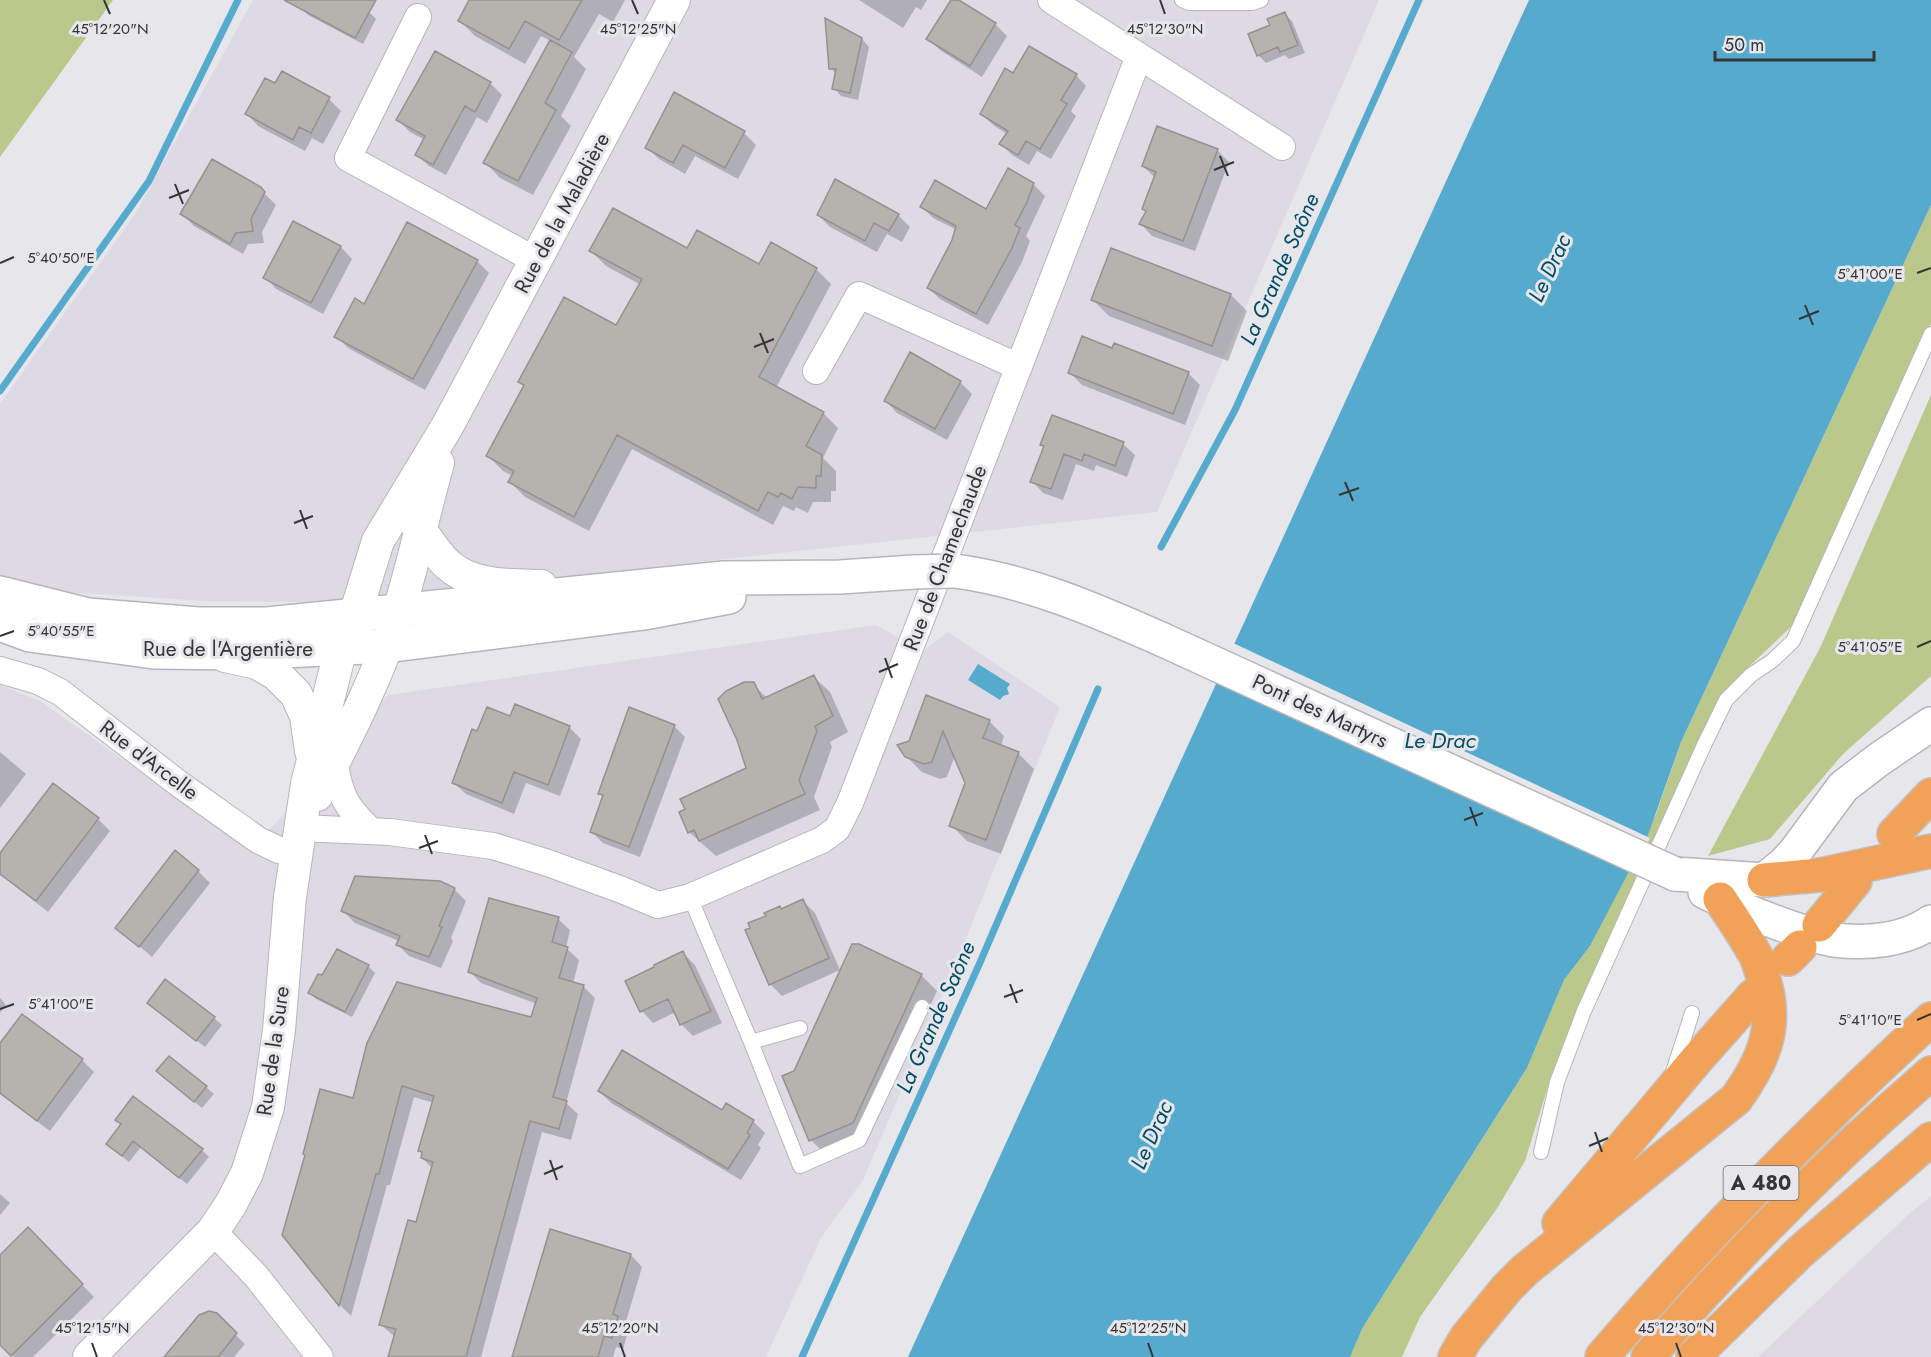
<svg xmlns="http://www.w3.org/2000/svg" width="1931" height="1357" viewBox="0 0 1931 1357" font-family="Jost,sans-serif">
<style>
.built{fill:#dddae5}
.green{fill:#bbc88b}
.water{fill:#56aacd}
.pier{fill:#e7e6eb}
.shadow{fill:#0003}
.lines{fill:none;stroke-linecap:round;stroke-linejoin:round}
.stream{stroke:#56aacd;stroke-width:7}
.building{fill:#b6b2ae;stroke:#95918d;stroke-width:1.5}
.service-casing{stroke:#b7b5ba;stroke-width:16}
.minor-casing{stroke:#b7b5ba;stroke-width:28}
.tertiary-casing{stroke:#b7b5ba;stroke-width:34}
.secondary-casing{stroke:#b7b5ba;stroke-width:36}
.motorway-casing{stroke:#c2c2c3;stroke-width:36}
.service{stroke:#fff;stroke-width:14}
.minor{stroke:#fff;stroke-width:26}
.tertiary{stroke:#fff;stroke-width:32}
.secondary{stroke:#fff;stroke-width:33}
.motorway{stroke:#f2a158;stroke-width:33}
.secondary-bridge-casing{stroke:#b7b5ba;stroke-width:36;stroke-linecap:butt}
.secondary-bridge{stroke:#fff;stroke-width:33}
.ticks{fill:none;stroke:#353537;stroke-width:2}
.labels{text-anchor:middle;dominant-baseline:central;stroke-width:6;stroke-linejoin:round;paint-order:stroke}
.shield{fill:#e7e6eb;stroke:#6a6a6d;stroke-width:1.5}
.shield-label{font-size:20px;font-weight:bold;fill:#353537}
.street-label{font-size:21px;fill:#353537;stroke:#e7e6eb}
.water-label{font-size:22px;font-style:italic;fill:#014d65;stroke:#e7e6eb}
.ticks-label{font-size:15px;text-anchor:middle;fill:#353537;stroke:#e7e6eb;stroke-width:6;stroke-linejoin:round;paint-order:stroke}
</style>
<rect width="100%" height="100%" fill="#e7e6eb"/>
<path class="built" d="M 253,0 L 1379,0 L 1157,512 L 330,602 L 206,601 L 64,592 L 0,576 L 0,404 L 135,214 Z
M 876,625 L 923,651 L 948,632 L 1060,707 L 951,975 L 863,1180 L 821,1238 L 766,1357 L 0,1357 L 0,685 L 40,701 L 252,850 L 388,695 Z
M 1931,1196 L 1931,1357 L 1758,1357 L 1910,1213 Z"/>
<path class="green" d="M 0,0 L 113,0 L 0,157 Z
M 1931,205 L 1931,323 L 1797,621 L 1736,679 L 1702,737 L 1676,801 L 1582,998 L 1550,1080 L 1525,1161 L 1498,1207 L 1420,1317 L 1402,1357 L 1350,1357 L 1363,1327 L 1527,1068 L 1564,980 L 1590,946 L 1656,814 L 1681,742 Z
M 1931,395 L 1931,676 L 1843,754 L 1770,839 L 1708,856 L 1820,648 Z"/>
<path class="water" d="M 1529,0 L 1931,0 L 1931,205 L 1681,742 L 1648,835 L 1590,946 L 1564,980 L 1527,1068 L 1363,1327 L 1350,1357 L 908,1357 Z
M 978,664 L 1010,684 L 1007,688 L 1009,694 L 1003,696 L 1000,700 L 968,680 Z"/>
<path class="pier" d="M 1231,642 L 1650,838 L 1632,872 L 1215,678 Z"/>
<path class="shadow" d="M 305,0 L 348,0 L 369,12 L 376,19 L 363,44 L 308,15 L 301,8 Z
M 470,0 L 625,0 L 613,22 L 599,14 L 574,57 L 586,69 L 561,116 L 571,126 L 533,195 L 500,178 L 485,162 L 551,41 L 541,36 L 525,64 L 475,36 L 459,20 Z
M 859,0 L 927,0 L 921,10 L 916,7 L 903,28 Z
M 952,0 L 956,0 L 995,24 L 1007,36 L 982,77 L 940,50 L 928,39 Z
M 1285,14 L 1292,21 L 1305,53 L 1289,59 L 1285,55 L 1266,63 L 1258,55 L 1272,26 Z
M 862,39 L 869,47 L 858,100 L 841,96 L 834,88 L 836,74 L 831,68 Z
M 1014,75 L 1076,75 L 1086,86 L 1071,111 L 1076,116 L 1051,159 L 1037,151 L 1029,165 L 1012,155 L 1001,144 L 1007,134 L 993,125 L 982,114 Z
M 490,83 L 502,95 L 487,123 L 477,117 L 446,175 L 429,166 L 417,155 L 425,140 L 410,132 L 398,120 Z
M 276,85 L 329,99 L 341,111 L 323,144 L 312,138 L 305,151 L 258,126 L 247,114 Z
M 675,95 L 744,133 L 756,145 L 738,179 L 695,156 L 685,174 L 659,159 L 647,148 Z
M 1217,150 L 1229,162 L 1195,251 L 1152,236 L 1141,224 L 1147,212 L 1155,178 L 1143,166 Z
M 1033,184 L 1045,196 L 1026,236 L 1030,241 L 1022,262 L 988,325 L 940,299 L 928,288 L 954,241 L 957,230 L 933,218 L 922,207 L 986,211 Z
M 260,189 L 276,205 L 262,232 L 264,243 L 248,244 L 243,254 L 194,226 L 182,214 Z
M 818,215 L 898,215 L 910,227 L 902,242 L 887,234 L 877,252 L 830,227 Z
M 294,223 L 341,247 L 352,259 L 323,314 L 276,289 L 265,277 Z
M 688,250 L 760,266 L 816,269 L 831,284 L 776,388 L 823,413 L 838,428 L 823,458 L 836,471 L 836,491 L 831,491 L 831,502 L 813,502 L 808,513 L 796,507 L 794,511 L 783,506 L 773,525 L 632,449 L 589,531 L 525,497 L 510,482 L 513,476 L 503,471 L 488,456 L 525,387 L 520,382 L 617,327 L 641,285 L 606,266 L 591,251 Z
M 1117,252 L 1231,295 L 1247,311 L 1228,361 L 1109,316 L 1093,300 Z
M 477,261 L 489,273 L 425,390 L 348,348 L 336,336 L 365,306 Z
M 1070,373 L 1188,373 L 1200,385 L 1185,425 L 1082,385 Z
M 960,382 L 972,394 L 947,440 L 897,413 L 886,401 Z
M 1042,444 L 1123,444 L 1135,455 L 1127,477 L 1096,465 L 1094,471 L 1076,464 L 1063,500 L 1043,493 L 1032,481 L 1045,447 Z
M 814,677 L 830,692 L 848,732 L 830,742 L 832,747 L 814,797 L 820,810 L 716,856 L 689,832 L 748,769 L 753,684 L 767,698 Z
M 927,697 L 989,721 L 1004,736 L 1001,746 L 1018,753 L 1034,769 L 1001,854 L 967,841 L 951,825 L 967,783 L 955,755 L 947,777 L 940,779 L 922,772 L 906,756 Z
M 511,718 L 569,727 L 581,739 L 560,796 L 526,783 L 514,814 L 466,794 L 454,783 Z
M 674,726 L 685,737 L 640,857 L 603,843 L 592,832 L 604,797 L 600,793 Z
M 0,752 L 26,774 L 0,808 Z
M 54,785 L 98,819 L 110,831 L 48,912 L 0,874 L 0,855 Z
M 198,871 L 210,883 L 152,957 L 117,927 Z
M 454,889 L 466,901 L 451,938 L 453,941 L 441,968 L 409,956 L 397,944 L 399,941 L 355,923 L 343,911 Z
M 803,901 L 815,913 L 840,970 L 782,996 L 770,984 L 782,910 Z
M 558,919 L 570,930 L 566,948 L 579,960 L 573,984 L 583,986 L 595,998 L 566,1103 L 578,1114 L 571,1140 L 542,1132 L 481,1357 L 390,1357 L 395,1337 L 380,1324 L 417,1224 L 432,1168 L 422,1158 L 423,1154 L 420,1150 L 434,1103 L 414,1097 L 390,1185 L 387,1185 L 351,1316 L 340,1305 L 283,1235 L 354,1100 L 532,1019 L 537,1004 L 481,983 L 470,972 Z
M 854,944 L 921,975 L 937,991 L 868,1139 L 827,1156 L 811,1140 L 784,1077 L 795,1072 Z
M 683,953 L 695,965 L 722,1023 L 693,1036 L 681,1024 L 676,1012 L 653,1023 L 642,1011 Z
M 368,966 L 375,973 L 352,1017 L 316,999 L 310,993 Z
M 0,998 L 6,1005 L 0,1013 Z
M 149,1003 L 214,1018 L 222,1025 L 205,1047 Z
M 0,1046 L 82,1060 L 94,1072 L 50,1131 L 0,1094 Z
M 166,1079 L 206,1087 L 214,1094 L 202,1108 Z
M 599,1091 L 722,1112 L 727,1105 L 753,1121 L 765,1133 L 758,1145 L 761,1148 L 741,1180 L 611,1103 Z
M 123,1125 L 202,1150 L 209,1157 L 187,1184 L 141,1147 L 129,1162 L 115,1151 Z
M 0,1194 L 10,1203 L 0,1215 Z
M 28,1229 L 94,1297 L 33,1357 L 14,1357 L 0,1343 L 0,1257 Z
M 631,1255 L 642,1267 L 625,1325 L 629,1329 L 623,1349 L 616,1347 L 613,1357 L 514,1357 Z
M 213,1313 L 245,1344 L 234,1357 L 176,1357 Z"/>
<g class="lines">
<path class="stream" d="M 0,391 L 149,181 L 238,0
M 1161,547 L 1235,410 L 1419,0
M 802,1357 L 978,967 L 1098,689"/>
</g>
<path class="building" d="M 284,0 L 376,0 L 355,38 Z
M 469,0 L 582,0 L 559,40 L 525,21 L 509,49 L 458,21 Z
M 951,0 L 959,0 L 996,23 L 970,66 L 926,39 Z
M 1285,12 L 1298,45 L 1280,52 L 1278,47 L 1257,56 L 1248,34 L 1270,25 L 1267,19 Z
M 825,18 L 862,38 L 850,93 L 832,89 L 836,69 L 829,69 Z
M 550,40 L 572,52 L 545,103 L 556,110 L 518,181 L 483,163 Z
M 1029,46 L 1077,74 L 1061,100 L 1067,104 L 1040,149 L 1026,141 L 1018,155 L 999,144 L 1008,131 L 980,114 L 1005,68 L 1013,73 Z
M 435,51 L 491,82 L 475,112 L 465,106 L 433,165 L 415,155 L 425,136 L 396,120 Z
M 282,71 L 330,97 L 311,133 L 299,127 L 293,140 L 245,114 L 265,78 L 275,83 Z
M 674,92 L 745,131 L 725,168 L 683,145 L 673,163 L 645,148 Z
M 1157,126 L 1218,149 L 1183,241 L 1139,224 L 1146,211 L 1142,209 L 1156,172 L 1142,166 Z
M 212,159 L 261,187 L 265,192 L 251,219 L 253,231 L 236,233 L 230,244 L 180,214 Z
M 1008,168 L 1034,183 L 1027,202 L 1015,225 L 1020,228 L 1011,250 L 976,314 L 927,288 L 952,240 L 956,226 L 920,207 L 935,180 L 986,209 Z
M 835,179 L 899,214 L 889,231 L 874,223 L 865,241 L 817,215 Z
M 613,208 L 687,248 L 697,230 L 759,264 L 771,242 L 817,268 L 759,377 L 824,412 L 806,446 L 822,455 L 821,476 L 816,476 L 816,488 L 798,487 L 792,499 L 781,493 L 778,497 L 768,492 L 758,511 L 617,435 L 574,517 L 508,482 L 514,471 L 486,456 L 524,385 L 518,382 L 564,297 L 616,325 L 642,279 L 589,251 Z
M 293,221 L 341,246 L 311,303 L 263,278 Z
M 407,222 L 478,260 L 413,379 L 334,337 L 355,298 L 364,304 Z
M 1111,248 L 1231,294 L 1212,346 L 1091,300 Z
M 1082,336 L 1112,348 L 1114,343 L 1189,372 L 1173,414 L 1068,373 Z
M 910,352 L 961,381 L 935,429 L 884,401 Z
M 1052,415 L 1124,442 L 1115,466 L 1084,454 L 1082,461 L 1064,454 L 1051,489 L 1030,482 L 1044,446 L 1040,445 Z
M 814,675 L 833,716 L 815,726 L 817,731 L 799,780 L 805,794 L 699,841 L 694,830 L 688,833 L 679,812 L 685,809 L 680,799 L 746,768 L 737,740 L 718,699 L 726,691 L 744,682 L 754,682 L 762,699 Z
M 926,695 L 990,720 L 983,738 L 1019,752 L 986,840 L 949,826 L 965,783 L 943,731 L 932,762 L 924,764 L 905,757 L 897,745 L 909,741 Z
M 515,704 L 570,726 L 548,785 L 514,772 L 502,803 L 452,783 L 472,729 L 477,731 L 487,707 L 510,716 Z
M 629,707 L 675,725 L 629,847 L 590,832 L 603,795 L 598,794 Z
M 53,783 L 99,818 L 36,901 L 0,874 L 0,853 Z
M 175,850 L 199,870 L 139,947 L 115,928 Z
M 355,876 L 440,881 L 455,888 L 439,926 L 442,927 L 429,957 L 396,945 L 400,936 L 341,911 Z
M 489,898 L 559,917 L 552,942 L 568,947 L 559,978 L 584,985 L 553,1097 L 567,1101 L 559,1129 L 530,1121 L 466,1357 L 388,1357 L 396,1329 L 379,1325 L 408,1220 L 416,1222 L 433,1162 L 421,1158 L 422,1152 L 418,1151 L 434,1096 L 402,1086 L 379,1174 L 376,1174 L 339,1306 L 282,1235 L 305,1155 L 303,1154 L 320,1089 L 353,1098 L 367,1043 L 397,982 L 531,1017 L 537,998 L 468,972 Z
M 803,899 L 829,958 L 769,985 L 745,930 L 750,928 L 748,923 L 766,916 L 764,913 L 780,906 L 781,909 Z
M 852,944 L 859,944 L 922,974 L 853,1123 L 809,1141 L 782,1076 L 794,1071 Z
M 337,949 L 369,965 L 345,1012 L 308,993 L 318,974 L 322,975 Z
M 683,951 L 711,1011 L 680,1025 L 668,999 L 640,1012 L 625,981 L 654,967 L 654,965 Z
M 165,979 L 215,1017 L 196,1041 L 147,1003 Z
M 22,1014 L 83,1059 L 37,1121 L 0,1093 L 0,1043 Z
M 622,1050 L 722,1110 L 726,1103 L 754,1120 L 747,1133 L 750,1135 L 728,1169 L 598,1091 Z
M 169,1056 L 207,1086 L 194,1102 L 156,1071 Z
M 133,1096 L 203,1149 L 179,1178 L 133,1141 L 122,1156 L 106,1144 L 121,1124 L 115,1120 Z
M 28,1227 L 83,1284 L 11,1356 L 0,1345 L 0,1255 Z
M 550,1229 L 631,1254 L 613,1314 L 618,1316 L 612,1338 L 604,1336 L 598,1357 L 512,1357 Z
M 209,1311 L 217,1313 L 237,1333 L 218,1357 L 164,1357 L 199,1315 Z"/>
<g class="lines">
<g class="service-casing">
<path id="service" d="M 1182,0 L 1189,3 L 1252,3 L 1261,0
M 690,897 L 751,1042 L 800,1028
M 751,1042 L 800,1166 L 859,1140 L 922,1007
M 1673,1072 L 1692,1013
M 1541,1152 L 1557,1082 L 1584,1011 L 1705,743 L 1726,700 L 1751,675 L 1772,661 L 1793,641 L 1931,334"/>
</g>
<g class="minor-casing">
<path id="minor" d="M 1051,0 L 1282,147
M 418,17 L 348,158 L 537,261
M 816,371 L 859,295 L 1019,367
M 0,670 L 38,681 L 60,692 L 178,783 L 258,840 L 279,850 L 296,853
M 334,760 C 340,796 345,806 371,831
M 300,828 L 390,832 L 493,846 L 548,863 L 622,890 L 658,905 L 690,897 L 822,840 L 837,829 L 850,803 L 1139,56
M 213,1231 L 256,1276 L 320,1357"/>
</g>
<g class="tertiary-casing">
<path id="tertiary" d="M 411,517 C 423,532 433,550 446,563 C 471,587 509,585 541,586
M 225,656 L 257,663 L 276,674 L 296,694 L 306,716 L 311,751
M 317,795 C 348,735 379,675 399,610 C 414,562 424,512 438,463
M 89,1357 L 213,1231 L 231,1204 L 247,1173 L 268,1107 L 279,1030 L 290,897 L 307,784 L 341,648 L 355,615 L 378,541 L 448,425 L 674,0"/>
</g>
<g class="secondary-casing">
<path id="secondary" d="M 955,571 C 1029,581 1093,609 1161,639
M 0,593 L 88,615 L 198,624 L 267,624 L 724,578 L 840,577 L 914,572
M 0,624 L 30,635 L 154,652 L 244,653 L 386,646 L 644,613 L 729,597
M 1675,874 L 1764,880 L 1784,864 L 1795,852 L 1843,787 L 1878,760 L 1931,724
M 1705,892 C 1738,908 1772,922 1807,933 C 1816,935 1825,939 1834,940 C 1865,944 1904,941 1931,922"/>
</g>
<g class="motorway-casing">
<path id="motorway" d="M 1894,834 L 1931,795
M 1764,880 L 1820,875 L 1931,851
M 1819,925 L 1855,881
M 1788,959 L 1800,947
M 1559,1223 L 1698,1058 L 1753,996
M 1455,1357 L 1466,1338 L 1507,1288 L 1525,1270 L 1736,1099 C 1764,1060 1779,1025 1763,977 C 1760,968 1758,958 1753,951 C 1743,933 1731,916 1720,899
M 1602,1357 C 1704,1237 1815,1126 1931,1019
M 1648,1357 C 1735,1255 1830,1160 1931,1073
M 1693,1357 L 1800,1252 L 1931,1139"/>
</g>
<use href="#service" class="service"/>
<use href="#minor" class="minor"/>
<use href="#tertiary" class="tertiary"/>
<use href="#secondary" class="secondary"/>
<use href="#motorway" class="motorway"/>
<g class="secondary-bridge-casing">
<path id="secondary-bridge" d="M 914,572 L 955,571
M 1161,639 L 1675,874"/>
</g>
<use href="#secondary-bridge" class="secondary-bridge"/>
</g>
<path class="ticks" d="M 104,0 L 110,14M 632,0 L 638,14M 1160,0 L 1165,14M 1220,156 L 1228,176M 1214,170 L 1234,162M 175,184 L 183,204M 169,198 L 189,190M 0,263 L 14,257M 1917,273 L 1931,268M 1805,305 L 1813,325M 1799,319 L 1819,311M 760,333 L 768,353M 754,347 L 774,339M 1345,482 L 1353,501M 1339,495 L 1359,488M 300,510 L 307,529M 294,523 L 313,516M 0,636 L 14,631M 1917,647 L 1931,641M 885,658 L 892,678M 879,672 L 898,664M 1470,807 L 1477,826M 1464,820 L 1483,813M 425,835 L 432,854M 419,848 L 438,841M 1010,984 L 1017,1003M 1004,997 L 1023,990M 0,1009 L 14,1004M 1917,1020 L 1931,1014M 1595,1132 L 1602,1152M 1589,1146 L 1608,1138M 550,1160 L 557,1180M 544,1174 L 563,1166M 92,1343 L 97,1357M 620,1343 L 625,1357M 1148,1343 L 1153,1357M 1676,1343 L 1681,1357"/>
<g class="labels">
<rect class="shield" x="1723.5" y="1166" width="75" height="34" rx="4.5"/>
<g class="shield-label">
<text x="1761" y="1183">A 480</text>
</g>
<g class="street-label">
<text transform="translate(562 213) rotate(-62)">Rue de la Maladière</text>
<text transform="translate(945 558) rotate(-69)">Rue de Chamechaude</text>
<text x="228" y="649">Rue de l'Argentière</text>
<text transform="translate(1320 711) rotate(25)">Pont des Martyrs</text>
<text transform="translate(149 760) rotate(37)">Rue d'Arcelle</text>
<text transform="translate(273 1051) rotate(-82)">Rue de la Sure</text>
</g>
<g class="water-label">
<text transform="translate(1549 268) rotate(-65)">Le Drac</text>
<text transform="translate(1279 269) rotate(-66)">La Grande Saône</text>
<text x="1440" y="740">Le Drac</text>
<text transform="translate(935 1017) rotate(-66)">La Grande Saône</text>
<text transform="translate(1151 1135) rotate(-66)">Le Drac</text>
</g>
</g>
<g class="ticks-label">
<text x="110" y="34">45°12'20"N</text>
<text x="638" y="34">45°12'25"N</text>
<text x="1165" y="34">45°12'30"N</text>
<text x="61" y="263">5°40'50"E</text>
<text x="1870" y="279">5°41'00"E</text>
<text x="61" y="636">5°40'55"E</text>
<text x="1870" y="652">5°41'05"E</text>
<text x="61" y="1009">5°41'00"E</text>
<text x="1870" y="1025">5°41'10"E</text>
<text x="92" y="1333">45°12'15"N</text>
<text x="620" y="1333">45°12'20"N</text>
<text x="1148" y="1333">45°12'25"N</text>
<text x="1676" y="1333">45°12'30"N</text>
</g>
<path d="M1715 51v9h159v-9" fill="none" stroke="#353537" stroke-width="3"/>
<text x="1724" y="51" font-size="18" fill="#353537" stroke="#e7e6eb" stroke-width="4.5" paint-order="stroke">50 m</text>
</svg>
